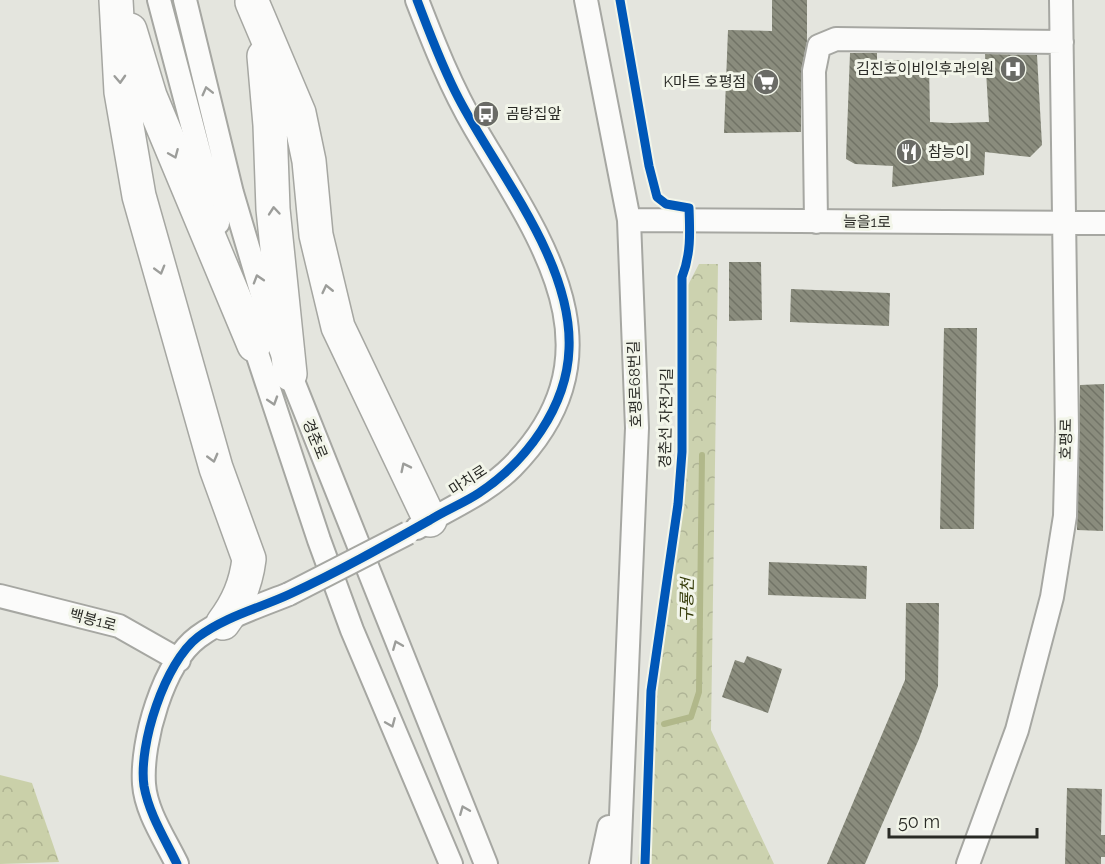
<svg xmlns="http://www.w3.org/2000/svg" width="1105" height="864" viewBox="0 0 1105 864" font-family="Raleway,'Noto Sans KR',sans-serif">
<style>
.forest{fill:url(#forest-crowns)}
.park{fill:url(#park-crowns)}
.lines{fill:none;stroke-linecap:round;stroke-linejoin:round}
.stream{stroke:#b1b88a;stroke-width:6}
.building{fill:url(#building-back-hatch)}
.minor-casing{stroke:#a6a7a2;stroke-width:26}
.highway-casing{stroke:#a6a7a2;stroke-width:36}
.minor{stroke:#fbfbfa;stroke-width:22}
.highway{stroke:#fbfbfa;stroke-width:33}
.minor-bridge-casing{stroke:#a6a7a2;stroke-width:26;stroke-linecap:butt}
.minor-bridge{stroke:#fbfbfa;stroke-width:22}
.cycleway-casing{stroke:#f2f5e9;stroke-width:13}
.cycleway{stroke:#0057b8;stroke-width:9}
.oneway{stroke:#9c9d9a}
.labels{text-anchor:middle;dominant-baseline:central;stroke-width:6;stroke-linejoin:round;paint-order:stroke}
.poi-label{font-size:15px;fill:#292a25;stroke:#f2f5e9;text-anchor:end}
.street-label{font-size:15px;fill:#292a25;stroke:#f2f5e9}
.water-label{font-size:16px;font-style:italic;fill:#353b09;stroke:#f2f5e9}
</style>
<defs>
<pattern id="forest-crowns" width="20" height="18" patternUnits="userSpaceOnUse" patternTransform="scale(1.5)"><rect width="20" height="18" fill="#cad0a9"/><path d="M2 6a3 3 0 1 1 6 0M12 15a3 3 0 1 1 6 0" fill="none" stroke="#aeb391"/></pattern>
<pattern id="park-crowns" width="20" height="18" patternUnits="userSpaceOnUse" patternTransform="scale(1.5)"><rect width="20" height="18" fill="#ccd2af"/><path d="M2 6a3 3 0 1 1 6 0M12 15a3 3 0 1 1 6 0" fill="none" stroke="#afb496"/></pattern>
<pattern id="building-back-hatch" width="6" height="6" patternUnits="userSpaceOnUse" patternTransform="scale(1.5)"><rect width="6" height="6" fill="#8a8c7d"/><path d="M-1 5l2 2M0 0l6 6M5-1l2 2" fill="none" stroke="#717366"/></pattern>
</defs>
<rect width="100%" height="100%" fill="#e4e5de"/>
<path class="forest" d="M 0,775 L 32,783 L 59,862 L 0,864 Z"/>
<path class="park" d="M 699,264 L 718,264 L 711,730 L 774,864 L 638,864 L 653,702 L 677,546 L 687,287 Z"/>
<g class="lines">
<path class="stream" d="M 664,724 L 691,717 L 699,692 L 702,455"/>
</g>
<path class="building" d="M 772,0 L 807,0 L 807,41 L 801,71 L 801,132 L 724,133 L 728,30 L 772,31 Z
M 850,53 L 877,53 L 877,60 L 929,61 L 930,122 L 950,123 L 989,122 L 985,54 L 1037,55 L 1042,145 L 1030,157 L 985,152 L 984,175 L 892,187 L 893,166 L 855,164 L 846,159 Z
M 729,262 L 761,262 L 762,320 L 729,321 Z
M 791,289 L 890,293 L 889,326 L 790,322 Z
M 944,328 L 977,328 L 974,529 L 940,529 Z
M 1104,384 L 1103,531 L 1077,530 L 1080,385 Z
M 769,562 L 867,566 L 866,599 L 768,595 Z
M 906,603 L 939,603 L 938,686 L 919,739 L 865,864 L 827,864 L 905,680 Z
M 747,656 L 782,669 L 768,713 L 722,697 L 735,660 L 744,663 Z
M 1067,788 L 1102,789 L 1101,835 L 1105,835 L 1105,857 L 1101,857 L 1101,864 L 1065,864 Z"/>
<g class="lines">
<g class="minor-casing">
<path id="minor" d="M 159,0 L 218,223
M 185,0 L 232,193 L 273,331 L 486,864
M 586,0 L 629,220 L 637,428 L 619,864
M 629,220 L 1105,223
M 816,222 L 814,71 L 819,46 L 836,39 L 1062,42
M 250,332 L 319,540 L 352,630 L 451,864
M 417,528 C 449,508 485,494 512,467 C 626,351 540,239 475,128 C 451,87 434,44 417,0
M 0,596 L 119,626 L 179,660
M 177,864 C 165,839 146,812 144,784 C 141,742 163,663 198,637 C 225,617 259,606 289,594
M 601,864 L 609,827
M 968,864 L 1017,730 L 1052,597 L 1065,516 L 1067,431 L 1061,0"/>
</g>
<g class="highway-casing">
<path id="highway" d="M 116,0 L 121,92 L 139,196 L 216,468 L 249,559 C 246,584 238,603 223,623
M 252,2 L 299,113 L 309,161 L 316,235 L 338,327 L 430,520
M 130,30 L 150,96 L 254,345
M 264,56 L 270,125 L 273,209 L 290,374"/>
</g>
<use href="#minor" class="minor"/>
<use href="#highway" class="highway"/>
<g class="minor-bridge-casing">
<path id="minor-bridge" d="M 289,594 L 408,533"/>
</g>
<use href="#minor-bridge" class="minor-bridge"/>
<g class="cycleway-casing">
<path id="cycleway" d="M 620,0 L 649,166 L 657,197 L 666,204 L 689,208 C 690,233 691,254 682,277 L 682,452 L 678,504 L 651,691 L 645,864
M 177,864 C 165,839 149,814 144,786 C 138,745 165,662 198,637 C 226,616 260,608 290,594 C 338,572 384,546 430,520 C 446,510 464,503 479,493 C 526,462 567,407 569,349 C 573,262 497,172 459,99 C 442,67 430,34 417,0"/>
</g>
<use href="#cycleway" class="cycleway"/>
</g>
<defs><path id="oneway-chevron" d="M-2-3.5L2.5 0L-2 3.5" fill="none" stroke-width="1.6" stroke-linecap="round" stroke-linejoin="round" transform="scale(1.5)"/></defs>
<g class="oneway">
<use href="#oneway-chevron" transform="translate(120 79) rotate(87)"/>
<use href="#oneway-chevron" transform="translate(207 91) rotate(-104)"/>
<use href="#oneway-chevron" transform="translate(174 154) rotate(67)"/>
<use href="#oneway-chevron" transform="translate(274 211) rotate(-95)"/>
<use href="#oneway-chevron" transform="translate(160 270) rotate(74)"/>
<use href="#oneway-chevron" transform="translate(258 279) rotate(-107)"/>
<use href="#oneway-chevron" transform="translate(327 289) rotate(-103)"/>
<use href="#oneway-chevron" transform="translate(273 401) rotate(72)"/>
<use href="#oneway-chevron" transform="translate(213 458) rotate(75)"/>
<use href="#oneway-chevron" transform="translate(405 467) rotate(-116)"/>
<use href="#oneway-chevron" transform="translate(397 645) rotate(-112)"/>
<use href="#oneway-chevron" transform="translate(391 723) rotate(67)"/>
<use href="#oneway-chevron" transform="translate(464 810) rotate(-112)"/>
</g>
<defs>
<g id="hospital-disc" transform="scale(1.35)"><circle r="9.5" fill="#6a6b66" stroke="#f2f5e9"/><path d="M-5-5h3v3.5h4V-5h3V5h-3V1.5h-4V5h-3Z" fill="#fff"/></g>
<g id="supermarket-disc" transform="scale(1.35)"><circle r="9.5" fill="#6a6b66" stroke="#f2f5e9"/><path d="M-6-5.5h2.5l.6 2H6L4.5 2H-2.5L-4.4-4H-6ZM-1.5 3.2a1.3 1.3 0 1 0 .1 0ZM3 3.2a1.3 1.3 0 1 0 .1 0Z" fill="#fff"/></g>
<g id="bus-disc" transform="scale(1.35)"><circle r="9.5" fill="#6a6b66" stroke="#f2f5e9"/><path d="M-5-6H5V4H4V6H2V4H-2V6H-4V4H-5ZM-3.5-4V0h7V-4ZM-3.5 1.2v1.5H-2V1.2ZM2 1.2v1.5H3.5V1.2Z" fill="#fff"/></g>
<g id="restaurant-disc" transform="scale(1.35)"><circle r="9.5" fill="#6a6b66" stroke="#f2f5e9"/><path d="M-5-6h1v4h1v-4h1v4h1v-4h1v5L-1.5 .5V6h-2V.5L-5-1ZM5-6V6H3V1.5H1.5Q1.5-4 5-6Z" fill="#fff"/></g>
</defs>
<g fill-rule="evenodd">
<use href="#hospital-disc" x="1013" y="69"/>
<use href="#supermarket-disc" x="766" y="82"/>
<use href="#bus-disc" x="486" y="114"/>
<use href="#restaurant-disc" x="909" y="152"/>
</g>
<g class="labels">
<g class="poi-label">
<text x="994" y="69">김진호이비인후과의원</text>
<text x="746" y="82">K마트 호평점</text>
<text x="506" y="114" text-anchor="start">곰탕집앞</text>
<text x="928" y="152" text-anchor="start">참능이</text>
</g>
<g class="street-label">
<text transform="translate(867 222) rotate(1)">늘을1로</text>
<text transform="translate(635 384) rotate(-92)">호평로68번길</text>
<text transform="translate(666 418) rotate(-89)">경춘선 자전거길</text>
<text transform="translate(315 439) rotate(68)">경춘로</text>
<text transform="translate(1066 439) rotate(-89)">호평로</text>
<text transform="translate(468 480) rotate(-33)">마치로</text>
<text transform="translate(93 620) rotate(15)">백봉1로</text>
</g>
<g class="water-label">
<text transform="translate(687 600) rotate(-89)">구룡천</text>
</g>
</g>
<path d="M889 828v9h148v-9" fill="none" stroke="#292a25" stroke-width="3"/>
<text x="898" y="828" font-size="18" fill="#292a25" stroke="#f2f5e9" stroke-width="4.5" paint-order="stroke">50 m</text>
</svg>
